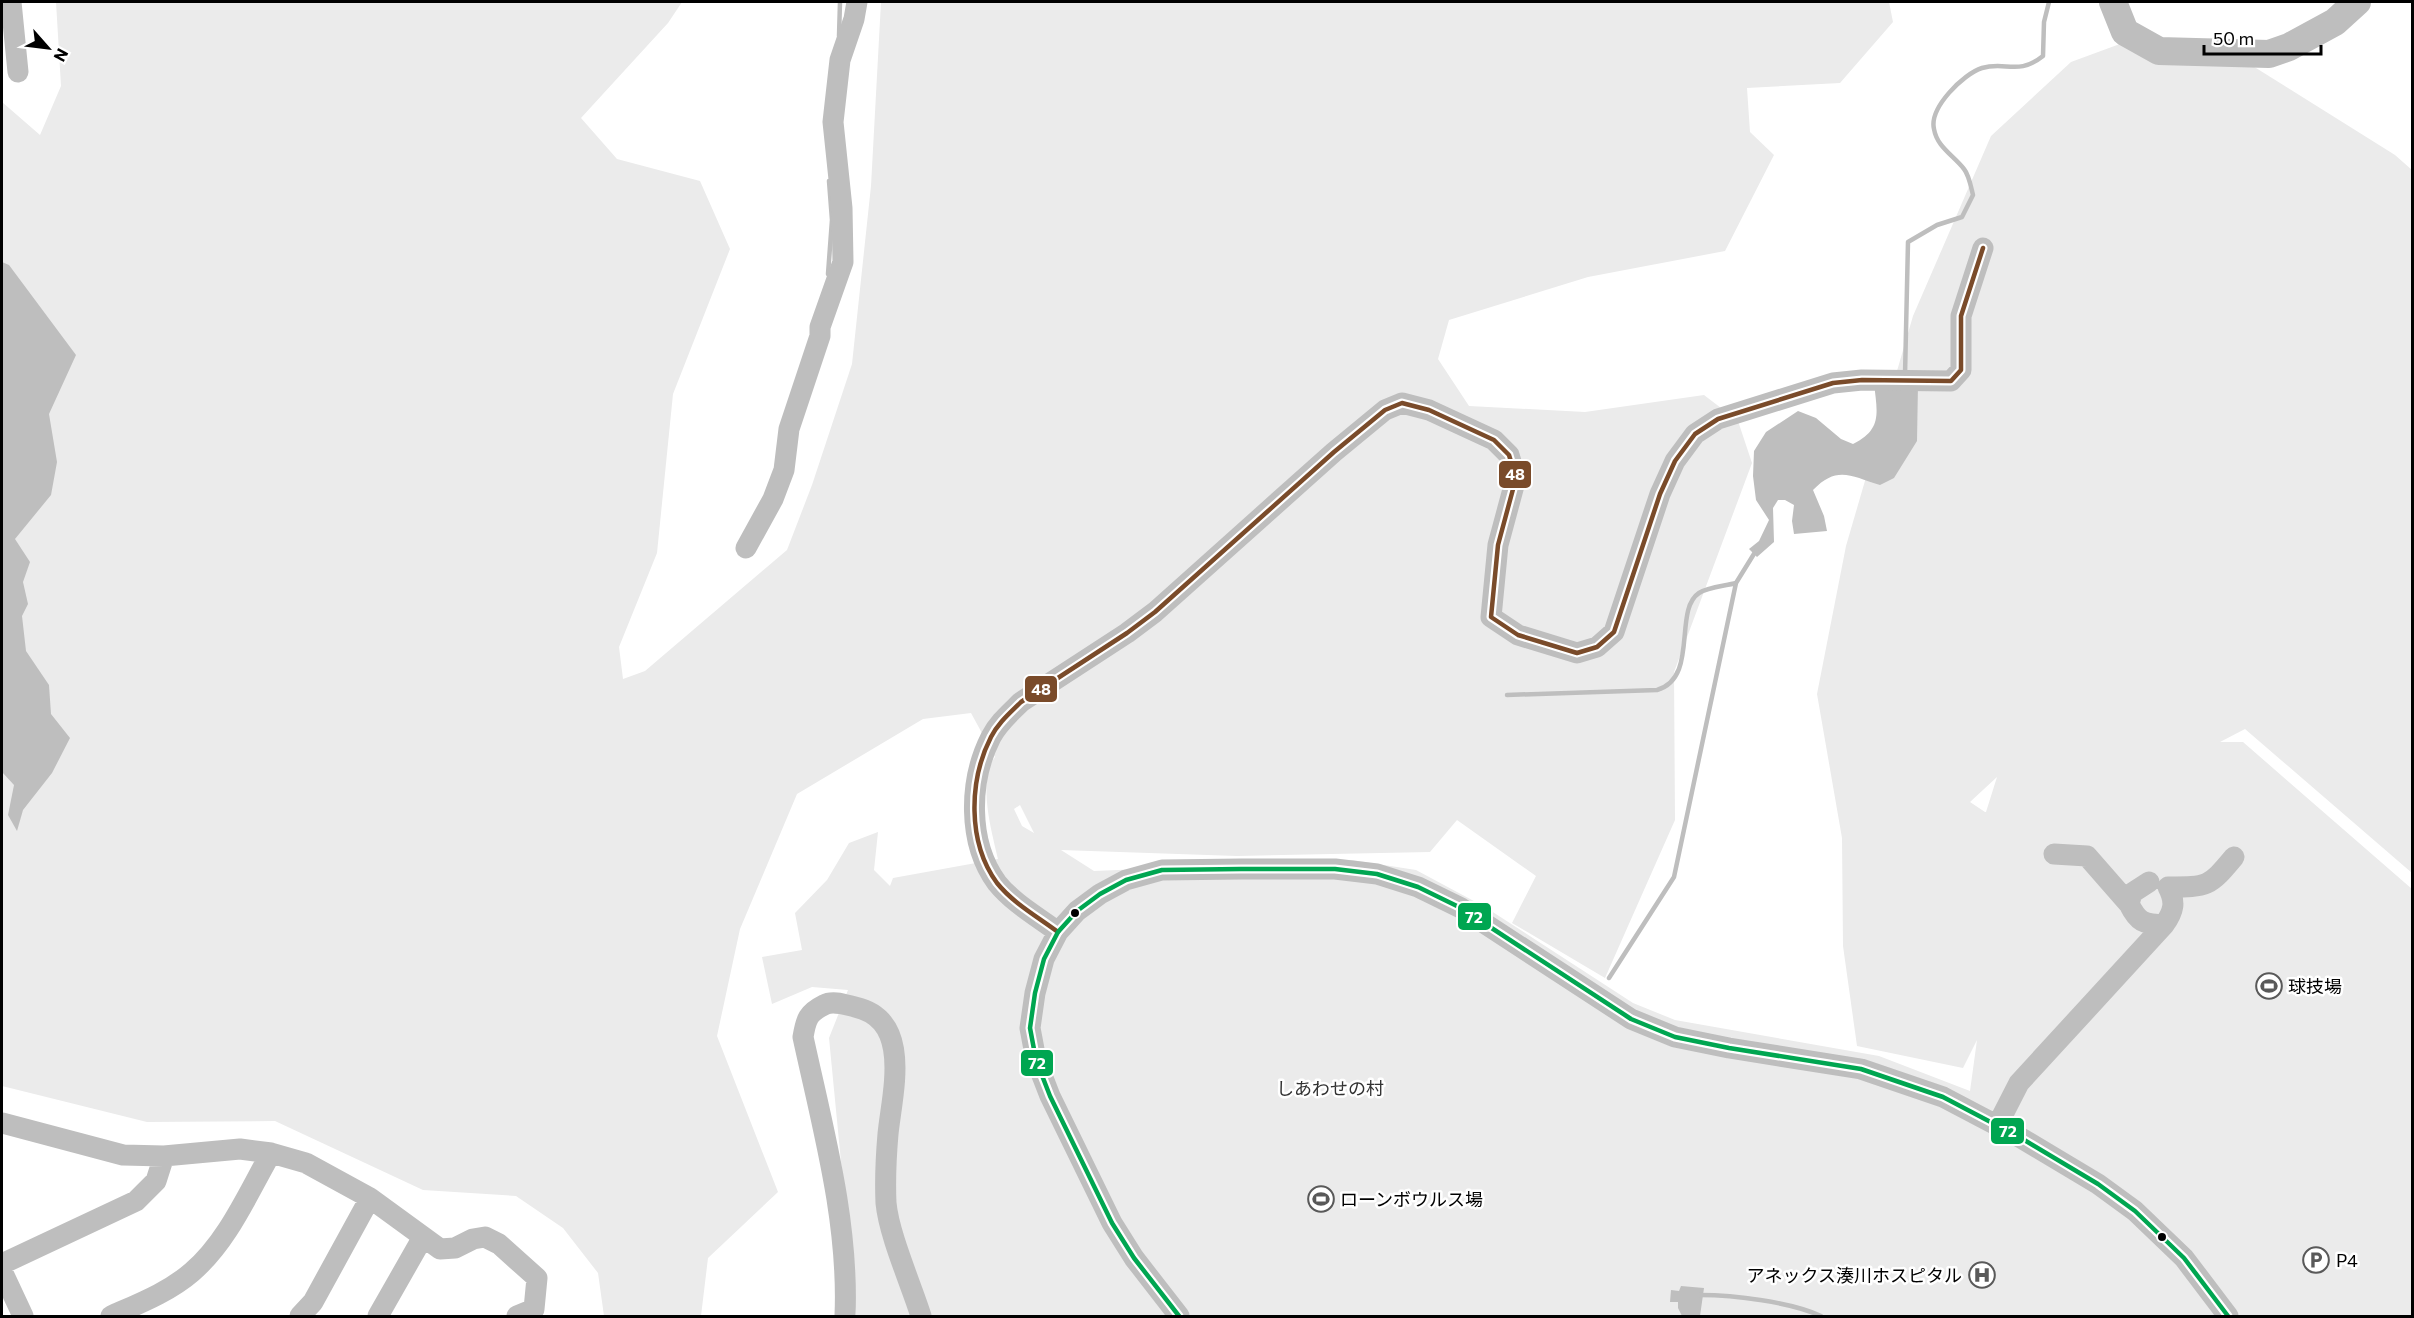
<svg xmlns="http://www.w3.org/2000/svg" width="2414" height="1318" viewBox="0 0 2414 1318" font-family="Commissioner,'Noto Sans JP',sans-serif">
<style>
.green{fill:#ebebeb;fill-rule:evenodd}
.water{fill:#bebebe}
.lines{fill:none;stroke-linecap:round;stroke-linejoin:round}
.stream{stroke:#bebebe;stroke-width:4.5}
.river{stroke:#bebebe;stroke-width:28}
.minor{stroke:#bebebe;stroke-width:21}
.bus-1-casing{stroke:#fff;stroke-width:9}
.bus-2-casing{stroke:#fff;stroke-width:9}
.bus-1{stroke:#7a4b2a;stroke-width:4.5}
.bus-2{stroke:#00a651;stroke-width:4.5}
.bus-dot{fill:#000;stroke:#fff;stroke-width:2}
.labels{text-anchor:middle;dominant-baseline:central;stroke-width:5;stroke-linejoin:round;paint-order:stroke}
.poi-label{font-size:18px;fill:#000;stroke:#fff;text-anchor:start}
.park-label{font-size:18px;fill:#323232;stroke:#fff}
.line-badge{stroke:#fff;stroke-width:2}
.badge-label{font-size:16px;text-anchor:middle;font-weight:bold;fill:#fff}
</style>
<rect width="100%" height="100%" fill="#fff"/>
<path class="green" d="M 56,2 L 682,2 L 668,23 L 581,118 L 617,159 L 700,181 L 730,249 L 673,394 L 657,553 L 619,647 L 623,679 L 645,671 L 787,550 L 812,485 L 852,364 L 871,186 L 881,2 L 1889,2 L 1893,22 L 1840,83 L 1747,88 L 1750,132 L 1774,155 L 1725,251 L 1588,277 L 1449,320 L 1438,359 L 1469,406 L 1585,412 L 1704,395 L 1738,421 L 1752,463 L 1674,672 L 1675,820 L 1605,978 L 1512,923 L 1536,876 L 1457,820 L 1430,852 L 1237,856 L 1061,850 L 1094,871 L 1352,860 L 1416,870 L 1485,907 L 1633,1003 L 1675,1020 L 1879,1056 L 1970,1091 L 1977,1040 L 1963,1068 L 1857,1046 L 1843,946 L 1842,838 L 1817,694 L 1846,546 L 1913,316 L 1991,136 L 2071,62 L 2147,34 L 2232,53 L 2395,155 L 2412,170 L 2412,873 L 2245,729 L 2220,742 L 2243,742 L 2412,889 L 2412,1316 L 856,1316 L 829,1038 L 848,990 L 812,987 L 772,1004 L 762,957 L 802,950 L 795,913 L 827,880 L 849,843 L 878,832 L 874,870 L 890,886 L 893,878 L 998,859 C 992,833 977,781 995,757 L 971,713 L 923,719 L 797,794 L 740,929 L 717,1036 L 778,1192 L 708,1258 L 701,1316 L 604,1316 L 598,1273 L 563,1228 L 516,1196 L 423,1190 L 275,1121 L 147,1122 L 2,1086 L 2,102 L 40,135 L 61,86 ZM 1997,777 L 1986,812 L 1985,812 L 1970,802 ZM 1020,805 L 1034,833 L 1022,826 L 1014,809 Z"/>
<path class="water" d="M 2,262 L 9,265 L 76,355 L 49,414 L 57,462 L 51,495 L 15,539 L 30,562 L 23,582 L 28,604 L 22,616 L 26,651 L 49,685 L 51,714 L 70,738 L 52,773 L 23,810 L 17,831 L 8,815 L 14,785 L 2,772 Z
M 1874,383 L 1918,384 L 1917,441 L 1894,478 L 1880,485 C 1851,476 1837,465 1813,490 L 1824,516 L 1827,531 L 1794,534 L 1792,521 L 1794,505 L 1785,500 L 1778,500 L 1773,508 L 1774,542 L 1757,557 L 1749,549 L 1759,541 L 1769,520 L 1756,500 L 1753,476 L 1754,451 L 1766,432 L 1798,411 L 1816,418 L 1841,439 L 1853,444 C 1883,429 1877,412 1874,383 Z
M 1681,1286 L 1704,1288 L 1700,1316 L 1682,1316 L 1678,1308 L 1678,1302 L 1670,1302 L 1671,1290 L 1679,1291 Z"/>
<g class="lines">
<path class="stream" d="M 839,36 L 840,2
M 828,274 L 832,220 L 829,181
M 1905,375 L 1908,242 L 1937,225 L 1962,217 L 1973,195 C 1971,187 1969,175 1964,169 C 1953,155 1937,147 1934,129 C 1929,108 1963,74 1982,68 C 2006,61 2018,76 2043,56 L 2044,22 L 2049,2
M 1507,695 L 1657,690 C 1699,678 1673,610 1699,593 C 1708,587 1725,586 1736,583 L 1757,549
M 1609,978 L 1674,877 L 1736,583
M 1700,1295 C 1734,1295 1791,1302 1821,1316"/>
<path class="river" d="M 2113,2 L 2125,32 L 2159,51 L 2269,54 L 2289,47 L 2335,22 L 2357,2"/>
<path class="minor" d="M 11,2 L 18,72
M 746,548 L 773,499 L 784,470 L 789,429 L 820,336 L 820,327 L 843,262 L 842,208 L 833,122 L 840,60 L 854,19 L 857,2
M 2054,854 L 2087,856 L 2129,904
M 2149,882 L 2132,893 L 2129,904 C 2138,922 2143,924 2164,925
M 1058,932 C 1038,917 1013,903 997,883 C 967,842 969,780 991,737 C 998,723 1010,713 1021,702 L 1127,633 L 1155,612 L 1334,452 L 1385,410 L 1402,403 L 1429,410 L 1494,440 L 1509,455 L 1516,478 L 1498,545 L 1491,617 L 1518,635 L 1577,653 L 1597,647 L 1614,632 L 1660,494 L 1675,461 L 1695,434 L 1718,419 L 1833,383 L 1862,380 L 1951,381 L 1961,370 L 1961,316 L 1983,248
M 2,1123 L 123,1155 L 164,1156 L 240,1149 L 271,1153 L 306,1163 L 370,1198 L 313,1302 L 300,1316
M 1997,1126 L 2019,1083 L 2164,925 C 2174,911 2176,902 2168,887 C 2208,887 2209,887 2234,857
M 370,1198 L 440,1249 L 455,1248 L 473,1239 L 485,1237 L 499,1244 L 537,1278 L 534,1309 L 517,1316
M 2,1264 L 136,1201 L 156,1181 L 164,1156
M 2,1271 L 23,1316
M 111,1316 C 138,1304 169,1292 192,1272 C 228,1241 248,1193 271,1153
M 378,1316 L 423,1237
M 845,1316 C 849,1222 823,1129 803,1037 C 806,1019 808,1013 824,1005 C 833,1000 846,1005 855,1007 C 913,1020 892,1093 888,1134 C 886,1157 885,1180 886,1203 C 889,1235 911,1284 921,1316
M 1179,1316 L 1134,1258 L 1112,1223 L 1050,1096 L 1036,1060 L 1030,1028 L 1035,993 L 1044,959 L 1058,932 L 1077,911 L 1100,894 L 1126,880 L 1162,870 L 1241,869 L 1335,869 L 1377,874 L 1418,887 L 1461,908 L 1631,1019 L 1675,1037 L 1729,1048 L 1861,1069 L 1943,1097 L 2021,1138 L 2098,1184 L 2135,1211 L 2184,1258 L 2228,1316"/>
<g class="bus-1-casing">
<path id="bus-1" d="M 1058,932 C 1038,917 1013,903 997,883 C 967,842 969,780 991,737 C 998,723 1010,713 1021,702 L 1127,633 L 1155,612 L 1334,452 L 1385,410 L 1402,403 L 1429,410 L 1494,440 L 1509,455 L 1516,478 L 1498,545 L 1491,617 L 1518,635 L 1577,653 L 1597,647 L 1614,632 L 1660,494 L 1675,461 L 1695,434 L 1718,419 L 1833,383 L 1862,380 L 1951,381 L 1961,370 L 1961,316 L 1983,248"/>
</g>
<g class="bus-2-casing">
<path id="bus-2" d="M 1179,1316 L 1134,1258 L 1112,1223 L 1050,1096 L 1036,1060 L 1030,1028 L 1035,993 L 1044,959 L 1058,932 L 1077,911 L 1100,894 L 1126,880 L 1162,870 L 1241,869 L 1335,869 L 1377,874 L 1418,887 L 1461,908 L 1631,1019 L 1675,1037 L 1729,1048 L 1861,1069 L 1943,1097 L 2021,1138 L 2098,1184 L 2135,1211 L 2184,1258 L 2228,1316"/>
</g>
<use href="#bus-1" class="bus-1"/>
<use href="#bus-2" class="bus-2"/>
</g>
<defs>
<g id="stadium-ring" transform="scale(1.35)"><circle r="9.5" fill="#fff" stroke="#595959" stroke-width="1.5"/><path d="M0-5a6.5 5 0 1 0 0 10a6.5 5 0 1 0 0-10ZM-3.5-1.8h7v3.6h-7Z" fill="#595959"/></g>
<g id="parking-ring" transform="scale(1.35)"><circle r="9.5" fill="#fff" stroke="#595959" stroke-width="1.5"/><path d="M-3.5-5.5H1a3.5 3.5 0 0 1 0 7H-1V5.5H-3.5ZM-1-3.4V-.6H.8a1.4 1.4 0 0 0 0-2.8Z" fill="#595959"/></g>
<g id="hospital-ring" transform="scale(1.35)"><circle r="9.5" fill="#fff" stroke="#595959" stroke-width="1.5"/><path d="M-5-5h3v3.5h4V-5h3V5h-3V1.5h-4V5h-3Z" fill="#595959"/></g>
</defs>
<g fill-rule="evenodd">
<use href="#stadium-ring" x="2269" y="986"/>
<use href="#stadium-ring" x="1321" y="1199"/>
<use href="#parking-ring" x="2316" y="1260"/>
<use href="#hospital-ring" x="1982" y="1275"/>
</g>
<g class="bus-dot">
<circle cx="1075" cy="913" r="5"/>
<circle cx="2162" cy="1237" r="5"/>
</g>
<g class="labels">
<g class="poi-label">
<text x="2288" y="986">球技場</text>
<text x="1340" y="1199">ローンボウルス場</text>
<text x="2336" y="1260">P4</text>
<text x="1962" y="1275" text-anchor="end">アネックス湊川ホスピタル</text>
</g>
<g class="park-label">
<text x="1330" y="1088">しあわせの村</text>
</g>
</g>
<g class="line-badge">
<rect x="1498" y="460" width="34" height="29" rx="6" fill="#7a4b2a"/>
<rect x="1024" y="675" width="34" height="28" rx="6" fill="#7a4b2a"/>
<rect x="1457" y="902" width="35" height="29" rx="6" fill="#00a651"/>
<rect x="1020" y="1049" width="34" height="28" rx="6" fill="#00a651"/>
<rect x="1990" y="1117" width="35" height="28" rx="6" fill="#00a651"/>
</g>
<g class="badge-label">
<text x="1515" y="480">48</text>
<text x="1041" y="695">48</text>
<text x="1474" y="923">72</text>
<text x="1037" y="1069">72</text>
<text x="2008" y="1137">72</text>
</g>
<rect width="2414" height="1318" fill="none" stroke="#000000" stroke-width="6"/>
<g transform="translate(48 48) rotate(118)" stroke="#ffffff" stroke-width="4.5" paint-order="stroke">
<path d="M0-4.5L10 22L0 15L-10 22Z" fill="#000000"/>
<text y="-9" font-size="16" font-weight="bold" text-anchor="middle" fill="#000000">N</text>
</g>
<path d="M2204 45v9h117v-9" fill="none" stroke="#000000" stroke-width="3"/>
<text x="2213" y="45" font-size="18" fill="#000000" stroke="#ffffff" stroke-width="4.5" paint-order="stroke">50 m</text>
</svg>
